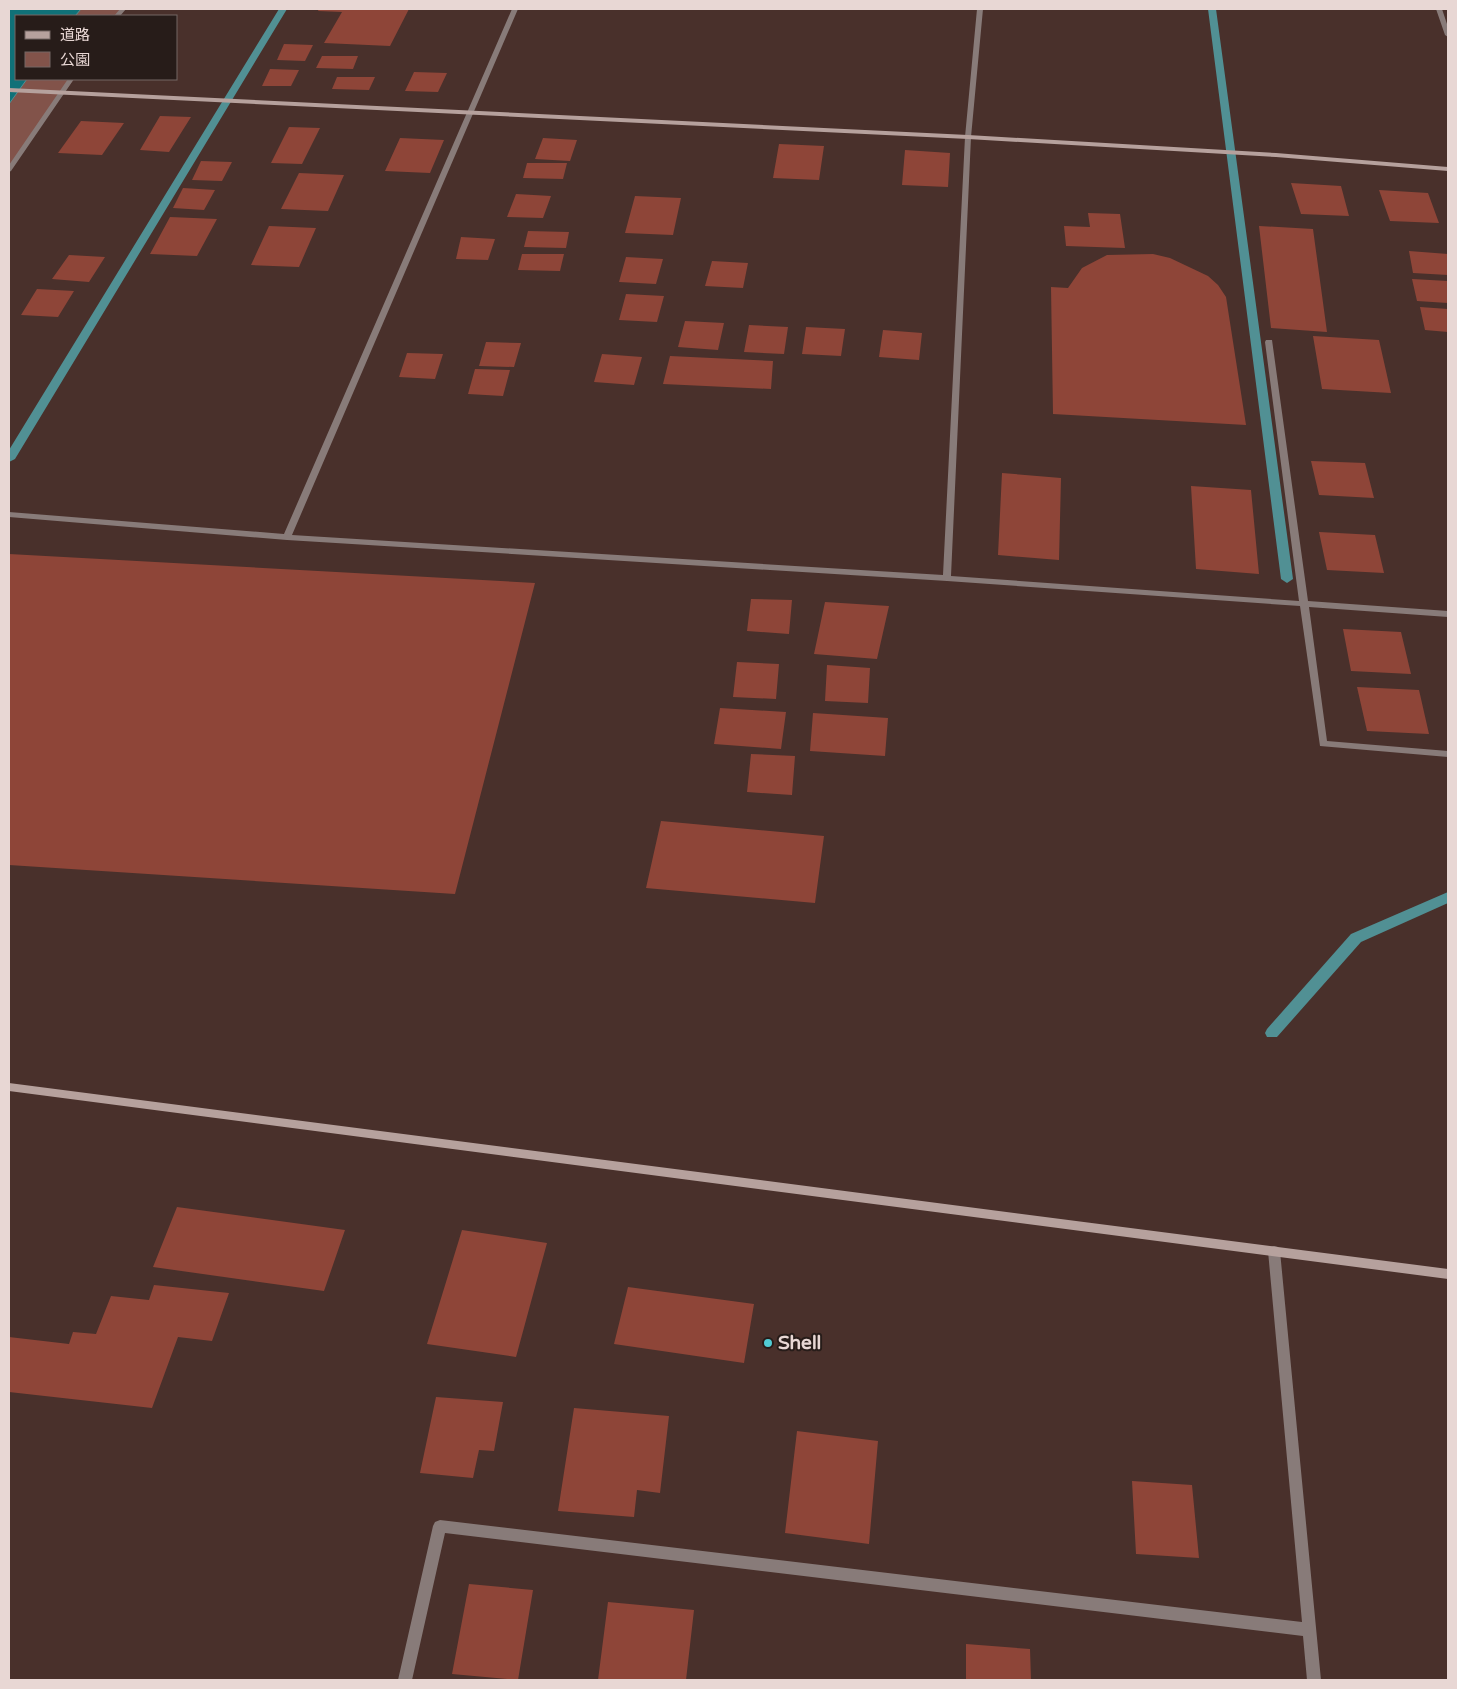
<svg xmlns="http://www.w3.org/2000/svg" width="1457" height="1689" viewBox="0 0 1457 1689" font-family="'Varela Round','Noto Sans JP',sans-serif">
<style>
.green{fill:#82534a}
.water{fill:#107178;stroke:#519094}
.lines{fill:none;stroke-linecap:round;stroke-linejoin:round}
.stream{fill:#519094;fill-rule:evenodd}
.building{fill:#8e4538}
.street{fill:#887b79;fill-rule:evenodd}
.secondary{fill:#b6a19d;fill-rule:evenodd}
.poi-dot{fill:#51ccd5;stroke:#271c19;stroke-width:2}
.labels{text-anchor:middle;dominant-baseline:central;stroke-width:4;stroke-linejoin:round;paint-order:stroke}
.near-poi-label{font-size:19px;font-weight:bold;fill:#e8d7d4;stroke:#271c19;text-anchor:start}
</style>
<rect width="100%" height="100%" fill="#49302b"/>
<path class="green" d="M 9,9 L 124,9 L 119,16 L 16,16 L 16,79 L 74,79 L 9,170 Z"/>
<path class="water" d="M 9,9 L 81,9 L 75,16 L 16,16 L 16,79 L 27,79 L 9,104 Z"/>
<g class="lines">
<path class="stream" d="M 279,9 L 287,9 L 15,459 L 9,462 L 9,450 Z
M 1208,9 L 1216,9 L 1293,579 L 1287,583 L 1281,579 Z
M 1448,892 L 1448,903 L 1361,942 L 1277,1037 L 1267,1037 L 1265,1033 L 1267,1029 L 1351,934 Z"/>
</g>
<path class="building" d="M 319,9 L 409,9 L 390,46 L 324,43 L 342,12 L 318,11 Z
M 284,44 L 313,45 L 305,61 L 277,60 Z
M 322,56 L 358,56 L 353,69 L 316,68 Z
M 270,69 L 299,70 L 291,86 L 262,86 Z
M 414,72 L 447,73 L 438,92 L 405,91 Z
M 337,77 L 375,77 L 369,90 L 332,89 Z
M 160,116 L 191,117 L 169,152 L 140,150 Z
M 81,121 L 124,123 L 102,155 L 58,153 Z
M 289,127 L 320,128 L 302,164 L 271,163 Z
M 400,138 L 444,140 L 430,173 L 385,171 Z
M 543,138 L 577,140 L 570,161 L 535,159 Z
M 779,144 L 824,146 L 819,180 L 773,178 Z
M 905,150 L 950,153 L 948,187 L 902,185 Z
M 201,161 L 232,162 L 222,181 L 192,180 Z
M 527,163 L 567,163 L 563,179 L 523,178 Z
M 299,173 L 344,175 L 328,211 L 281,209 Z
M 1291,183 L 1341,186 L 1349,216 L 1301,214 Z
M 183,188 L 215,190 L 204,210 L 173,208 Z
M 1379,190 L 1428,193 L 1439,223 L 1390,221 Z
M 516,194 L 551,196 L 543,218 L 507,217 Z
M 635,196 L 681,198 L 673,235 L 625,233 Z
M 1088,213 L 1120,214 L 1125,248 L 1066,246 L 1064,226 L 1090,227 Z
M 170,217 L 217,219 L 197,256 L 150,254 Z
M 269,226 L 316,228 L 299,267 L 251,265 Z
M 1259,226 L 1313,229 L 1327,332 L 1271,328 Z
M 528,231 L 569,232 L 566,248 L 524,247 Z
M 461,237 L 495,239 L 488,260 L 456,259 Z
M 1409,251 L 1448,254 L 1448,275 L 1413,273 Z
M 522,254 L 564,254 L 560,271 L 518,270 Z
M 1153,254 L 1170,258 L 1208,276 L 1218,285 L 1226,297 L 1246,425 L 1053,414 L 1051,287 L 1068,288 L 1082,268 L 1107,255 Z
M 69,255 L 105,257 L 89,282 L 52,279 Z
M 626,257 L 663,259 L 656,284 L 619,282 Z
M 712,261 L 748,263 L 743,288 L 705,286 Z
M 1412,279 L 1448,281 L 1448,303 L 1417,301 Z
M 37,289 L 74,291 L 58,317 L 21,315 Z
M 626,294 L 664,296 L 657,322 L 619,320 Z
M 1420,307 L 1448,309 L 1448,332 L 1425,330 Z
M 685,321 L 724,323 L 718,350 L 678,347 Z
M 749,325 L 788,327 L 784,354 L 744,352 Z
M 806,327 L 845,329 L 841,356 L 802,354 Z
M 883,330 L 922,333 L 919,360 L 879,357 Z
M 1313,336 L 1379,340 L 1391,393 L 1322,389 Z
M 486,342 L 521,343 L 514,367 L 479,366 Z
M 407,353 L 443,354 L 435,379 L 399,377 Z
M 602,354 L 642,357 L 634,385 L 594,382 Z
M 670,356 L 773,361 L 771,389 L 663,384 Z
M 475,369 L 510,370 L 503,396 L 468,394 Z
M 1311,461 L 1365,463 L 1374,498 L 1319,495 Z
M 1002,473 L 1061,478 L 1059,560 L 998,555 Z
M 1191,486 L 1251,490 L 1259,574 L 1196,569 Z
M 1319,532 L 1375,535 L 1384,573 L 1327,570 Z
M 9,554 L 535,583 L 455,894 L 9,865 Z
M 751,599 L 792,600 L 789,634 L 747,631 Z
M 825,602 L 889,606 L 877,659 L 814,654 Z
M 1343,629 L 1401,632 L 1411,674 L 1351,671 Z
M 737,662 L 779,664 L 776,699 L 733,697 Z
M 827,665 L 870,668 L 868,703 L 825,701 Z
M 1357,687 L 1419,690 L 1429,734 L 1367,731 Z
M 720,708 L 786,712 L 781,749 L 714,744 Z
M 813,713 L 888,718 L 885,756 L 810,751 Z
M 751,754 L 795,756 L 792,795 L 747,792 Z
M 661,821 L 824,836 L 815,903 L 646,888 Z
M 177,1207 L 345,1230 L 324,1291 L 153,1267 Z
M 462,1230 L 547,1243 L 516,1357 L 427,1344 Z
M 154,1285 L 229,1293 L 212,1341 L 178,1337 L 152,1408 L 9,1392 L 9,1337 L 69,1344 L 73,1332 L 96,1334 L 111,1296 L 149,1300 Z
M 628,1287 L 754,1304 L 744,1363 L 614,1344 Z
M 436,1397 L 503,1402 L 494,1451 L 479,1450 L 473,1478 L 420,1473 Z
M 574,1408 L 669,1416 L 660,1493 L 637,1490 L 634,1517 L 558,1511 Z
M 797,1431 L 878,1441 L 869,1544 L 785,1533 Z
M 1132,1481 L 1192,1485 L 1199,1558 L 1136,1554 Z
M 469,1584 L 533,1590 L 518,1680 L 452,1674 Z
M 608,1602 L 694,1610 L 686,1680 L 598,1680 Z
M 966,1644 L 1030,1649 L 1031,1680 L 966,1680 Z"/>
<g class="lines">
<path class="street" d="M 120,9 L 126,9 L 120,16 L 114,16 Z
M 512,9 L 518,9 L 292,535 L 943,575 L 965,137 L 977,9 L 983,9 L 971,137 L 951,576 L 1299,601 L 1265,342 L 1266,340 L 1272,340 L 1308,601 L 1448,611 L 1448,617 L 1309,607 L 1327,741 L 1448,751 L 1448,757 L 1320,746 L 1300,606 L 947,581 L 287,540 L 9,517 L 9,512 L 284,534 Z
M 1436,9 L 1442,9 L 1448,27 L 1448,37 L 1445,35 Z
M 68,79 L 74,79 L 11,171 L 9,172 L 9,165 Z
M 1274,1246 L 1278,1247 L 1280,1251 L 1321,1680 L 1307,1680 L 1303,1636 L 445,1533 L 412,1680 L 398,1680 L 433,1526 L 435,1522 L 440,1520 L 1302,1622 L 1268,1251 L 1270,1247 Z"/>
<path class="secondary" d="M 9,88 L 968,135 L 1276,153 L 1448,167 L 1448,171 L 1276,157 L 968,139 L 9,92 Z
M 9,1083 L 1448,1269 L 1448,1279 L 9,1091 Z"/>
</g>
<circle class="poi-dot" cx="768" cy="1343" r="5"/>
<g class="labels">
<g class="near-poi-label">
<text x="778" y="1343">Shell</text>
</g>
</g>
<rect width="1457" height="1689" fill="none" stroke="#e8d7d4" stroke-width="20"/>
<rect x="15" y="15" width="162" height="65" fill="#271c19" stroke="#746764"/>
<rect x="25" y="31" width="25" height="8" fill="#b6a19d" stroke="#746764"/>
<text x="60" y="40" font-size="15" fill="#e8d7d4">道路</text>
<rect x="25" y="52" width="25" height="15" fill="#82534a" stroke="#746764"/>
<text x="60" y="65" font-size="15" fill="#e8d7d4">公園</text>
</svg>
